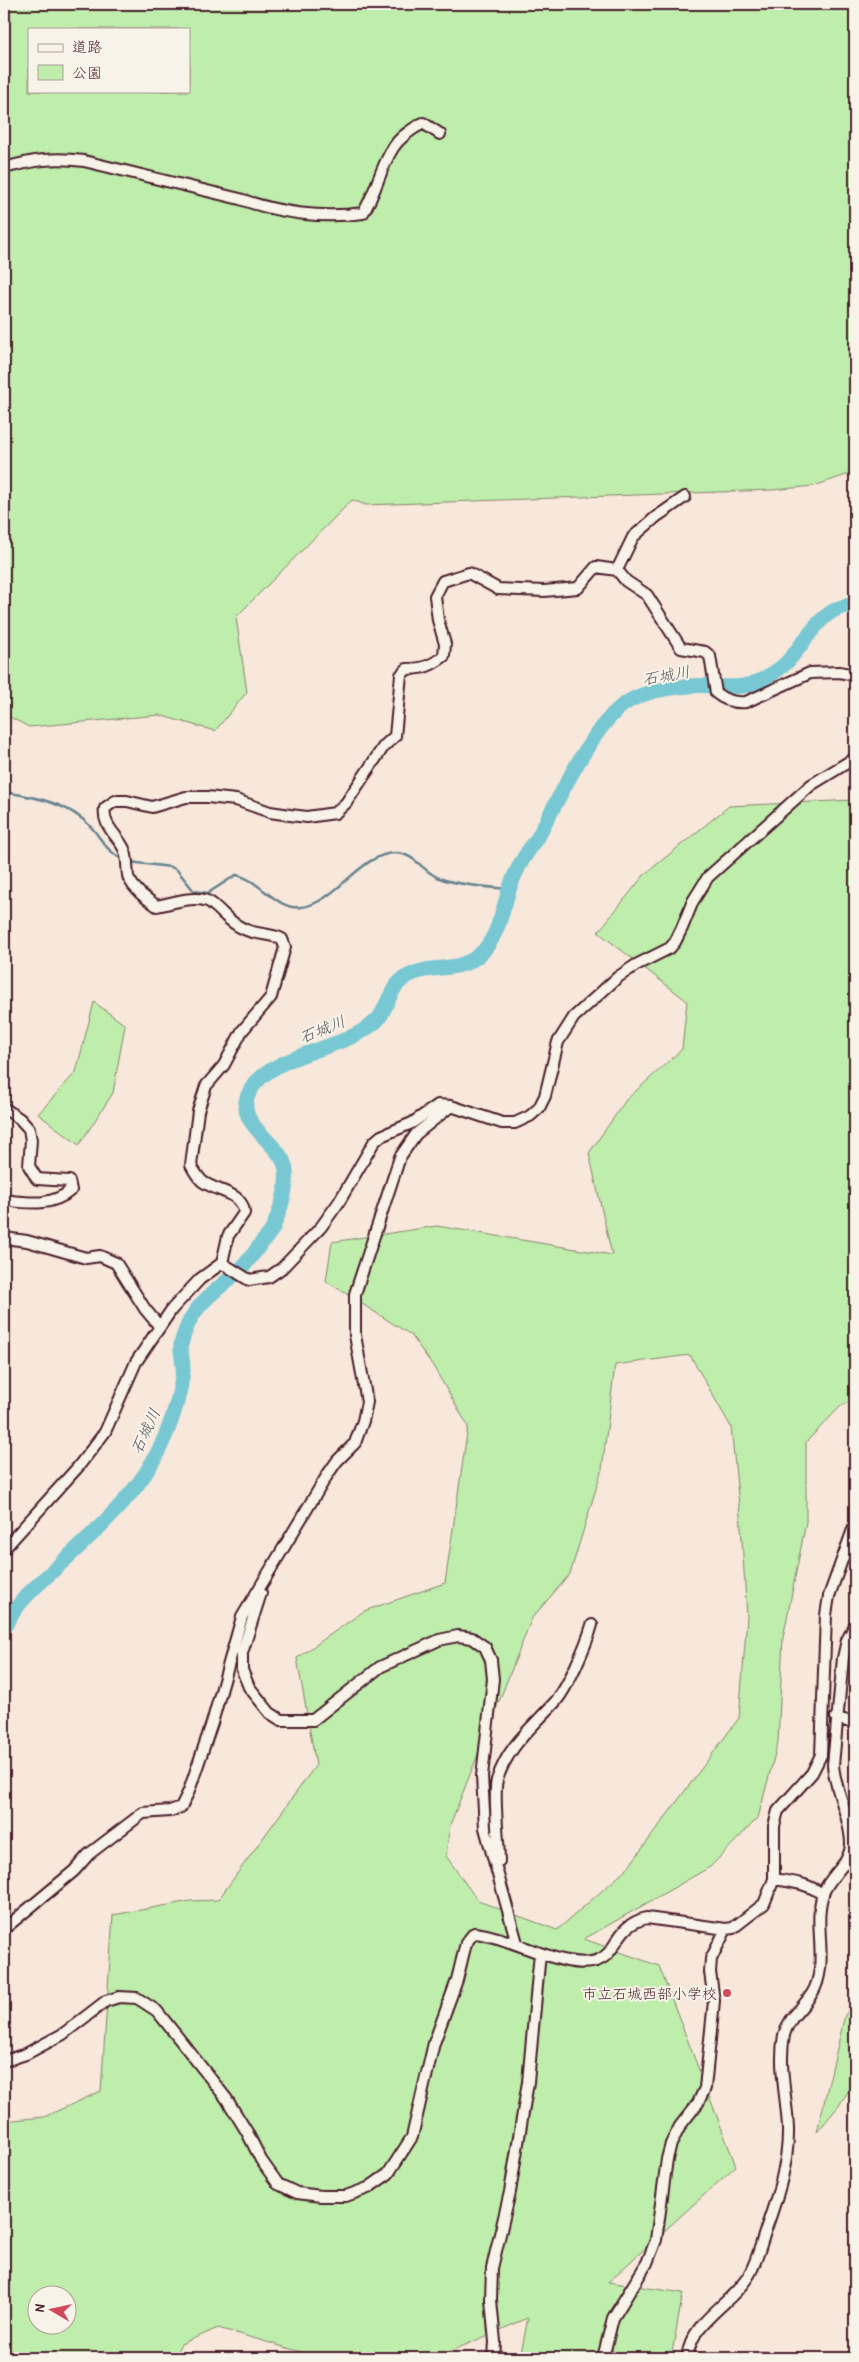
<svg xmlns="http://www.w3.org/2000/svg" width="859" height="2362" viewBox="0 0 859 2362" font-family="'Patrick Hand','Klee One',sans-serif">
<style>
.green{fill:#beedac;stroke:#84866c;fill-rule:evenodd}
.lines{fill:none;stroke-linecap:round;stroke-linejoin:round}
.stream{stroke:#668490;stroke-width:2.5}
.river{stroke:#78c8d3;stroke-width:15}
.minor-casing{stroke:#4a1f2b;stroke-width:14}
.minor{stroke:#f7f3e8;stroke-width:10}
.poi-dot{fill:#d1495b;stroke:#f7f3e8;stroke-width:2}
.labels{text-anchor:middle;dominant-baseline:central;stroke-width:4;stroke-linejoin:round;paint-order:stroke}
.poi-label{font-size:15px;fill:#4a1f2b;stroke:#f7f3e8;text-anchor:end}
.water-label{font-size:16px;font-style:italic;fill:#58525d;stroke:#f7f3e8}
</style>
<rect width="100%" height="100%" fill="#f8e7db"/>
<filter id="ink" filterUnits="userSpaceOnUse"><feTurbulence type="fractalNoise" baseFrequency=".02" numOctaves="2"/><feDisplacementMap in="SourceGraphic" scale="10" xChannelSelector="R" yChannelSelector="G"/><feConvolveMatrix kernelMatrix="1 2 1 2 8 2 1 2 1" color-interpolation-filters="sRGB"/></filter>
<g filter="url(#ink)">
<path class="green" d="M 4,4 L 855,4 L 855,472 L 814,486 L 772,490 L 366,505 L 352,500 L 236,617 L 247,692 L 215,731 L 159,715 L 29,727 L 4,714 ZM 29,29 L 189,29 L 189,91 L 29,91 Z
M 855,800 L 855,1400 L 841,1406 L 806,1442 L 806,1522 L 783,1638 L 778,1742 L 758,1818 L 710,1867 L 584,1939 L 659,1966 L 736,2166 L 608,2282 L 683,2293 L 671,2358 L 520,2358 L 528,2318 L 435,2358 L 322,2358 L 218,2328 L 181,2344 L 173,2358 L 4,2358 L 4,2121 L 44,2117 L 101,2091 L 113,1915 L 190,1901 L 218,1900 L 316,1765 L 297,1658 L 364,1611 L 445,1583 L 468,1426 L 433,1366 L 411,1335 L 326,1281 L 332,1242 L 437,1226 L 612,1255 L 589,1153 L 626,1100 L 682,1049 L 687,1001 L 598,932 L 645,874 L 729,806 ZM 690,1355 L 731,1427 L 741,1525 L 747,1617 L 739,1718 L 627,1869 L 557,1930 L 478,1901 L 446,1856 L 450,1825 L 532,1618 L 570,1574 L 602,1469 L 615,1365 ZM 38,2294 L 68,2294 L 68,2324 L 38,2324 Z
M 94,1002 L 125,1025 L 113,1093 L 79,1145 L 38,1114 L 76,1072 Z
M 855,2002 L 855,2081 L 838,2107 L 817,2132 L 845,2015 Z"/>
<g class="lines">
<path class="stream" d="M 4,792 C 35,797 70,803 92,828 C 102,840 108,853 124,860
M 129,862 L 171,867 L 177,870 L 194,891 L 208,893 L 236,875 C 260,879 276,911 302,907 C 336,903 362,851 397,853 C 416,854 424,874 442,879 C 463,886 488,887 509,889"/>
<path class="river" d="M 4,1628 C 16,1603 36,1586 56,1568 C 83,1543 116,1513 138,1484 C 162,1452 178,1411 183,1371 C 184,1362 180,1353 181,1345 C 182,1337 187,1327 190,1320 C 201,1299 222,1286 239,1271 C 248,1262 255,1252 262,1242 C 267,1237 272,1232 274,1225 C 281,1208 291,1180 284,1163 C 275,1139 232,1122 250,1091 C 268,1058 326,1051 357,1034 C 365,1029 376,1024 381,1015 C 389,1001 392,984 408,976 C 432,963 455,974 478,956 C 497,941 502,912 509,890 C 515,871 525,854 537,839 C 557,802 593,724 626,703 C 644,691 668,688 689,686 C 720,683 740,695 770,675 C 776,671 783,667 788,661 C 807,641 823,604 855,605"/>
<g class="minor-casing">
<path id="minor" d="M 4,168 C 34,160 53,157 84,161 L 240,199 C 279,213 323,219 363,213 C 376,193 380,168 393,148 C 399,138 412,129 423,123 L 440,134
M 685,497 L 656,517 L 633,537 L 617,570 L 626,581 L 647,595 L 681,648 L 705,652 L 710,656 L 716,693 C 725,701 734,703 746,702 L 810,673 L 839,672 L 855,675
M 4,1108 L 20,1119 L 29,1129 L 31,1140 L 29,1166 L 37,1179 L 69,1181 L 71,1190 C 52,1207 28,1203 4,1200
M 4,1238 L 27,1241 L 86,1258 L 100,1256 L 116,1263 L 145,1309 L 160,1327
M 222,1263 L 228,1236 L 244,1213 C 243,1191 215,1192 202,1181 C 197,1176 194,1171 191,1165 L 198,1111 L 206,1086 L 224,1065 L 242,1031 L 271,997 L 285,947 L 282,939 C 270,933 256,935 244,929 C 228,922 224,913 211,903 C 198,894 172,903 157,906 C 146,898 136,892 129,879 C 126,874 129,859 124,849 C 117,834 102,826 105,808 L 115,801 L 127,801 L 152,807 L 186,797 L 207,797 L 236,800 L 270,812 L 290,815 L 307,817 L 335,813 L 346,803 L 384,746 L 395,736 L 401,675 L 407,669 C 423,669 431,666 444,656 L 445,644 L 438,620 L 435,596 L 443,581 L 469,573 L 498,589 L 544,591 L 578,588 L 596,567 L 617,570
M 222,1263 L 249,1280 L 269,1277 L 282,1268 L 321,1227 L 339,1202 L 374,1142 L 381,1136 L 412,1123 L 438,1105 L 451,1106 L 502,1123 L 515,1123 L 530,1116 L 539,1108 L 545,1096 L 558,1042 L 574,1017 L 618,977 L 636,965 L 670,948 L 675,942 L 682,928 L 693,901 L 708,877 L 811,785 L 855,758
M 4,1549 L 78,1467 L 105,1432 L 136,1362 L 172,1309 L 200,1279 L 222,1263
M 261,1593 L 242,1653 L 242,1670 L 249,1687 L 270,1713 L 281,1720 L 313,1720 L 380,1667 L 439,1640 L 458,1636 L 472,1638 L 485,1647 L 491,1660 L 493,1679 L 482,1776 L 485,1828 L 517,1943
M 836,1717 L 855,1724
M 499,1861 C 499,1844 493,1794 497,1780 C 508,1745 533,1727 556,1701 C 568,1687 587,1643 592,1625
M 774,1879 C 791,1882 809,1883 823,1895
M 4,1929 L 74,1871 L 89,1854 L 143,1813 L 170,1811 L 181,1807 L 189,1791 L 212,1723 L 242,1617 L 328,1474 L 337,1461 L 355,1443 L 363,1421 L 367,1402 L 355,1335 L 355,1294 L 400,1157 L 416,1134 L 451,1106
M 4,2061 L 26,2054 L 63,2034 L 106,2001 L 119,1997 L 137,1998 L 157,2011 L 226,2098 L 247,2132 L 261,2160 L 278,2184 L 297,2193 L 321,2196 L 346,2196 L 368,2188 L 388,2174 L 412,2137 L 434,2043 L 457,1980 L 466,1943 L 474,1933 C 511,1936 564,1971 596,1961 C 619,1954 614,1925 647,1918 L 726,1929 L 733,1928 L 764,1904 L 774,1879 L 774,1826 L 778,1811 L 812,1773 L 821,1755 L 826,1615 L 829,1596 L 855,1524
M 494,2358 L 495,2342 L 491,2300 L 492,2268 L 510,2192 L 528,2082 L 540,1953
M 603,2358 L 613,2318 L 647,2263 L 656,2240 L 667,2159 L 671,2144 L 680,2126 L 698,2103 L 705,2088 L 714,2001 L 710,1972 L 711,1959 L 726,1929
M 687,2358 C 692,2320 728,2307 747,2278 C 756,2265 761,2244 766,2229 C 777,2198 789,2162 788,2129 C 787,2097 778,2067 784,2035 C 789,2015 807,2006 815,1988 C 828,1958 813,1924 823,1894 C 829,1875 852,1864 851,1842 C 850,1816 835,1791 833,1765 L 843,1658 L 847,1640 L 855,1625
M 761,2358 L 764,2358
M 851,2358 L 855,2356"/>
</g>
<use href="#minor" class="minor"/>
</g>
</g>
<circle class="poi-dot" cx="727" cy="1993" r="5"/>
<g class="labels">
<g class="poi-label">
<text x="717" y="1993">市立石城西部小学校</text>
</g>
<g class="water-label">
<text transform="translate(666 675) rotate(-10)">石城川</text>
<text transform="translate(322 1029) rotate(-22)">石城川</text>
<text transform="translate(145 1431) rotate(-65)">石城川</text>
</g>
</g>
<rect width="859" height="2362" fill="none" stroke="#f7f3e8" stroke-width="20"/>
<rect x="10" y="10" width="839" height="2342" fill="none" stroke="#4a1f2b" stroke-width="2" filter="url(#ink)"/>
<rect x="28" y="28" width="162" height="65" fill="#f7f3e8" stroke="#b29e9c"/>
<rect x="38" y="44" width="25" height="8" fill="#f7f3e8" stroke="#b29e9c"/>
<text x="72" y="52" font-size="15" fill="#4a1f2b">道路</text>
<rect x="38" y="65" width="25" height="15" fill="#beedac" stroke="#b29e9c"/>
<text x="72" y="78" font-size="15" fill="#4a1f2b">公園</text>
<g transform="translate(52 2310) rotate(279)"><circle r="24" fill="#f7f3e8" stroke="#b29e9c"/>
<path d="M0-4L9 19L0 12L-9 19Z" fill="#d1495b"/>
<text y="-8" font-size="14" font-weight="bold" text-anchor="middle" fill="#4a1f2b">N</text>
</g>
</svg>
